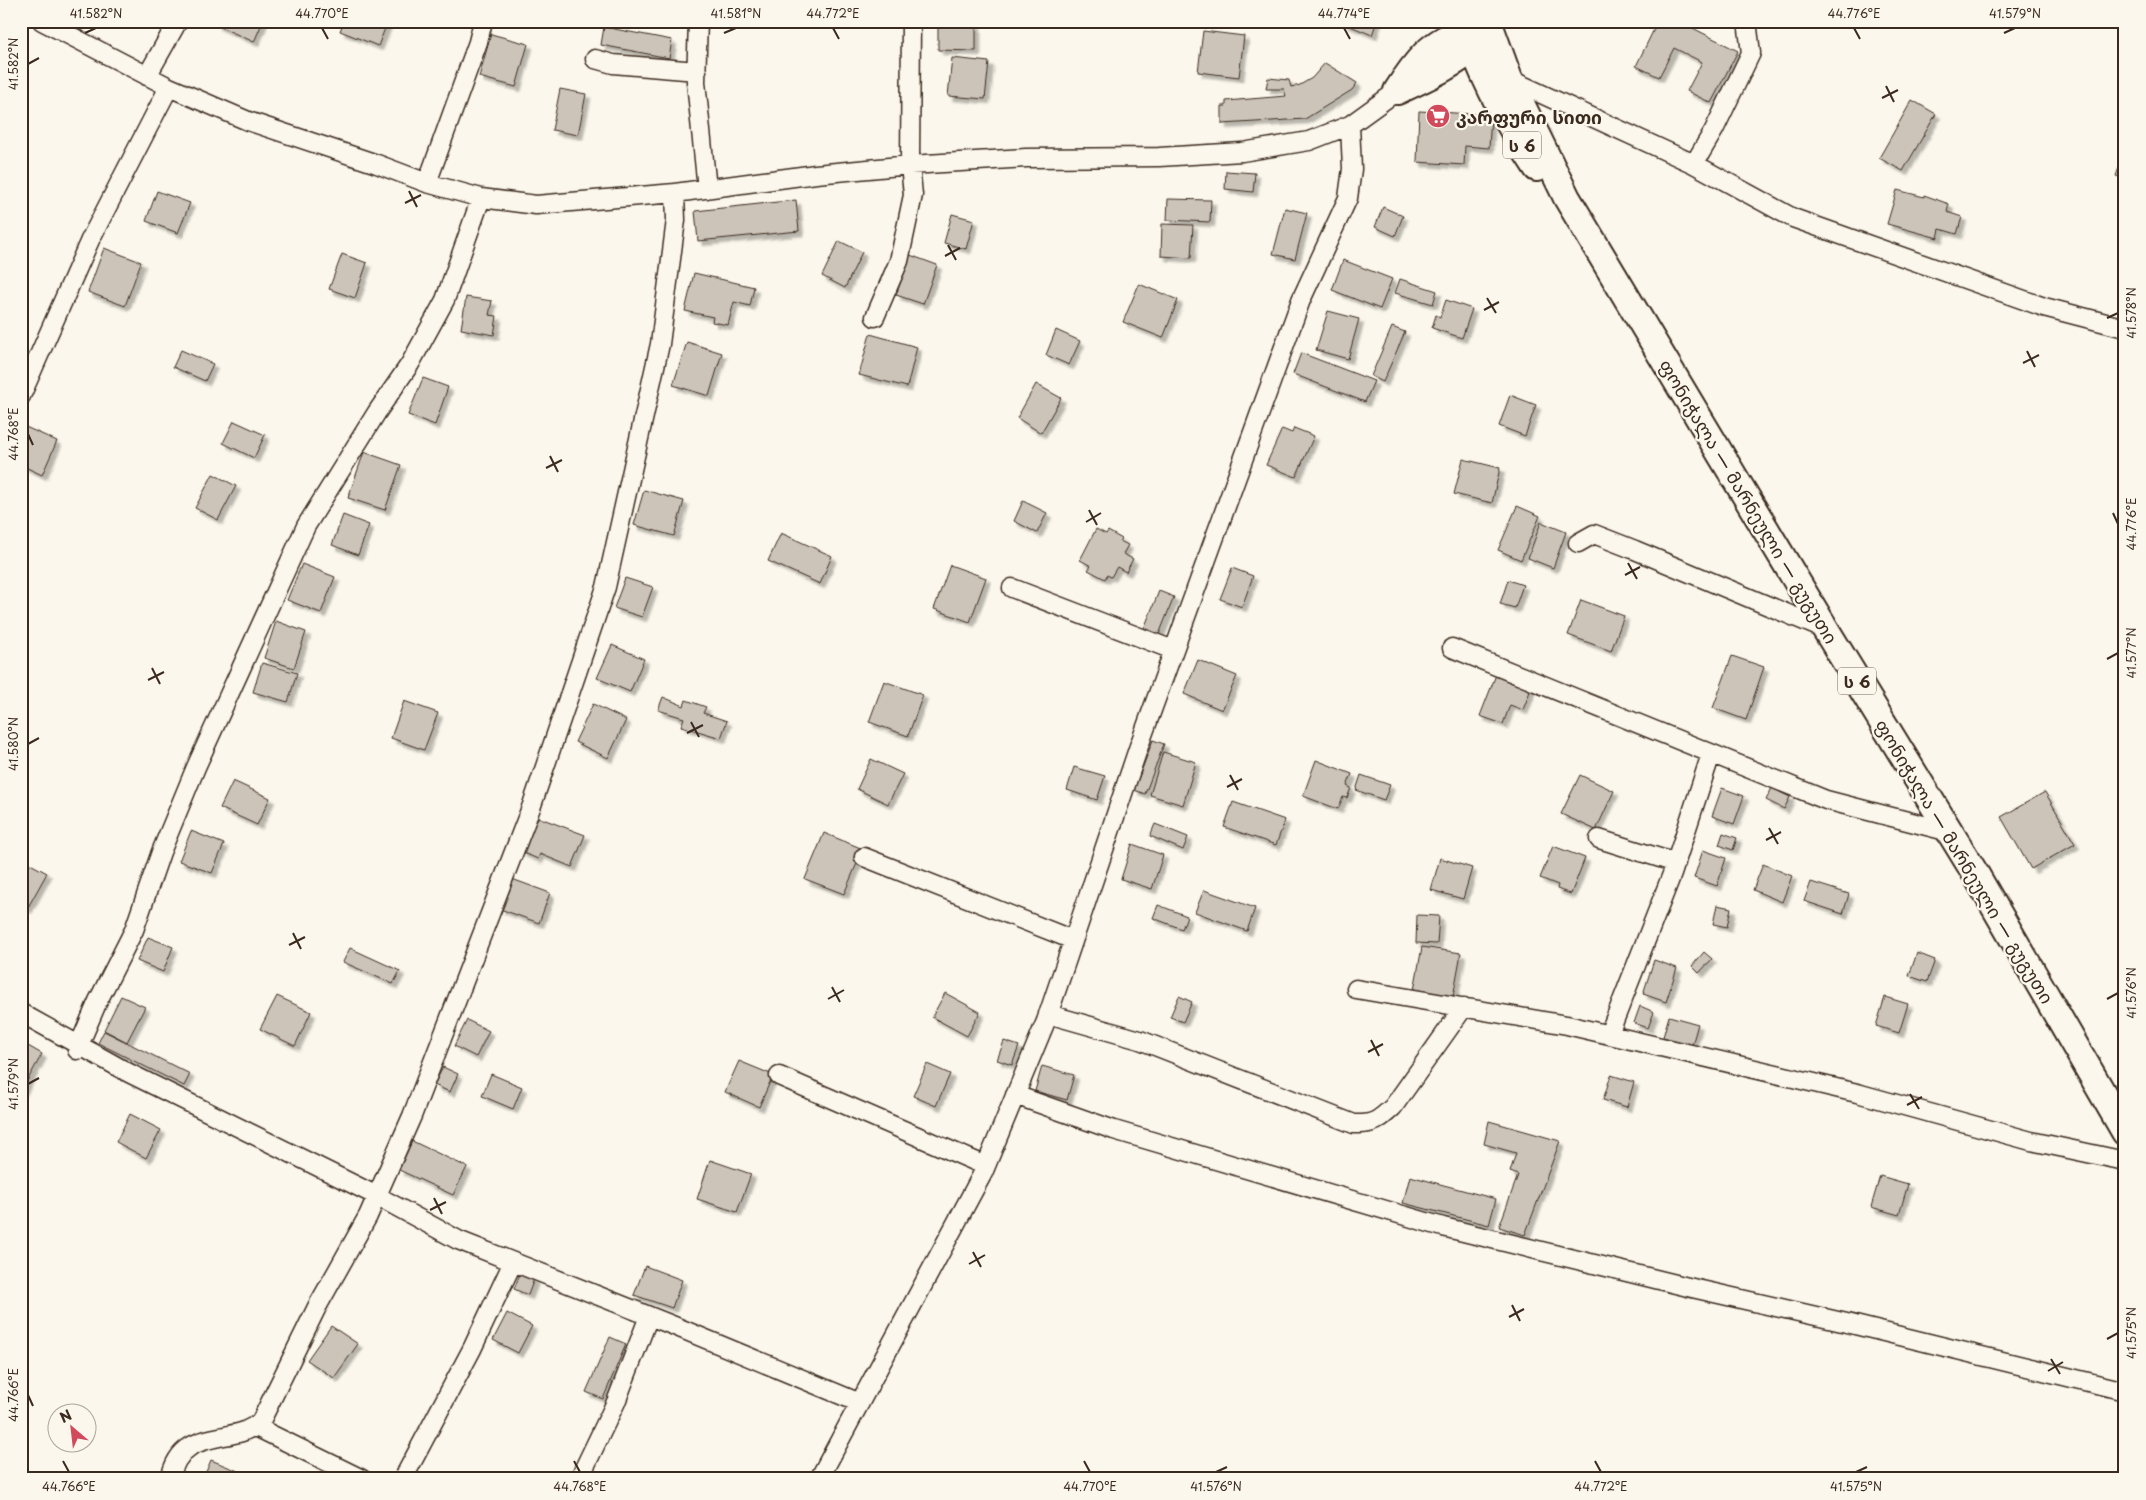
<svg xmlns="http://www.w3.org/2000/svg" width="2146" height="1500" viewBox="0 0 2146 1500" font-family="'Playpen Sans','Noto Sans Georgian',sans-serif">
<style>
.building{fill:#ccc4b9;stroke:#3b2a1e;filter:url(#shadow)}
.lines{fill:none;stroke-linecap:round;stroke-linejoin:round}
.minor-casing{stroke:#3b2a1e;stroke-width:21}
.highway-casing{stroke:#3b2a1e;stroke-width:30}
.minor{stroke:#fbf7ec;stroke-width:18}
.highway{stroke:#fbf7ec;stroke-width:26}
.ticks{fill:none;stroke:#3b2a1e;stroke-width:2}
.labels{text-anchor:middle;dominant-baseline:central;stroke-width:4.5;stroke-linejoin:round;paint-order:stroke}
.shield{fill:#fbf7ec;stroke:#75685c;stroke-width:1}
.shield-label{font-size:16px;font-weight:bold;fill:#3b2a1e}
.poi-label{font-size:18px;font-weight:bold;fill:#3b2a1e;stroke:#fbf7ec;text-anchor:start}
.street-label{font-size:18px;fill:#3b2a1e;stroke:#fbf7ec}
.neatline{fill:none;stroke:#3b2a1e;stroke-width:2}
.ticks-label{font-size:12px;text-anchor:middle;fill:#3b2a1e}
</style>
<defs>
<filter id="shadow"><feDropShadow dx="4.5" dy="4.5" stdDeviation="1" flood-color="#0004"/></filter>
</defs>
<rect width="100%" height="100%" fill="#fbf7ec"/>
<filter id="ink" filterUnits="userSpaceOnUse"><feTurbulence type="fractalNoise" baseFrequency=".02" numOctaves="2"/><feDisplacementMap in="SourceGraphic" scale="10" xChannelSelector="R" yChannelSelector="G"/><feConvolveMatrix kernelMatrix="1 2 1 2 8 2 1 2 1" color-interpolation-filters="sRGB"/></filter>
<g filter="url(#ink)">
<path class="building" d="M 218,21 L 263,21 L 254,42 L 216,25 Z
M 344,21 L 388,21 L 378,46 L 340,31 Z
M 1343,21 L 1377,21 L 1372,35 L 1343,23 Z
M 1658,21 L 1679,21 L 1738,51 L 1711,103 L 1687,91 L 1702,62 L 1674,48 L 1659,77 L 1636,66 Z
M 938,22 L 976,23 L 976,51 L 938,50 Z
M 604,27 L 672,40 L 669,58 L 601,45 Z
M 1203,31 L 1244,36 L 1239,77 L 1198,72 Z
M 491,34 L 528,44 L 516,87 L 479,77 Z
M 952,58 L 989,62 L 985,99 L 948,96 Z
M 1325,63 L 1357,83 L 1352,90 L 1305,119 L 1222,124 L 1222,106 L 1226,106 L 1226,101 L 1286,96 L 1284,89 L 1266,89 L 1268,78 L 1289,80 L 1291,87 L 1300,85 L 1312,78 Z
M 560,89 L 586,94 L 578,135 L 552,130 Z
M 1912,100 L 1936,114 L 1903,171 L 1879,158 Z
M 1419,111 L 1491,115 L 1489,148 L 1465,146 L 1464,165 L 1417,162 Z
M 2120,165 L 2125,166 L 2125,179 L 2116,176 Z
M 1226,171 L 1255,173 L 1253,192 L 1225,189 Z
M 1897,190 L 1924,197 L 1924,195 L 1949,204 L 1947,212 L 1962,217 L 1957,234 L 1940,229 L 1938,238 L 1887,224 Z
M 157,191 L 190,203 L 178,233 L 146,221 Z
M 1168,199 L 1211,200 L 1210,222 L 1167,220 Z
M 796,200 L 799,231 L 698,241 L 695,211 Z
M 1383,207 L 1403,216 L 1395,236 L 1375,227 Z
M 1285,208 L 1307,213 L 1295,259 L 1273,254 Z
M 952,214 L 974,220 L 966,249 L 944,243 Z
M 1162,224 L 1193,225 L 1191,258 L 1161,256 Z
M 839,241 L 862,252 L 845,288 L 822,276 Z
M 104,248 L 141,262 L 125,306 L 88,292 Z
M 342,254 L 367,263 L 355,298 L 329,289 Z
M 910,255 L 937,265 L 923,304 L 896,295 Z
M 1343,260 L 1392,279 L 1380,309 L 1332,290 Z
M 694,273 L 754,287 L 750,306 L 734,302 L 728,325 L 712,322 L 713,317 L 685,311 Z
M 1400,279 L 1437,291 L 1433,304 L 1395,293 Z
M 1139,284 L 1178,300 L 1163,338 L 1123,322 Z
M 466,297 L 492,301 L 489,315 L 497,316 L 494,335 L 461,329 Z
M 1446,300 L 1472,309 L 1462,338 L 1432,328 L 1436,315 L 1440,317 Z
M 1328,311 L 1359,319 L 1348,359 L 1316,350 Z
M 1392,327 L 1405,332 L 1383,382 L 1371,376 Z
M 1056,330 L 1080,341 L 1069,365 L 1046,355 Z
M 870,334 L 917,347 L 907,387 L 859,375 Z
M 687,342 L 722,353 L 709,396 L 673,385 Z
M 181,350 L 213,364 L 205,381 L 173,367 Z
M 1301,353 L 1374,381 L 1365,402 L 1293,374 Z
M 423,378 L 448,387 L 435,425 L 408,415 Z
M 1036,384 L 1061,398 L 1041,433 L 1017,418 Z
M 1510,395 L 1536,405 L 1525,436 L 1499,426 Z
M 234,421 L 265,435 L 254,458 L 223,443 Z
M 21,425 L 57,441 L 42,475 L 21,465 Z
M 1294,428 L 1314,436 L 1296,477 L 1266,465 L 1282,429 L 1292,433 Z
M 364,452 L 401,465 L 385,510 L 348,498 Z
M 1463,459 L 1500,468 L 1492,503 L 1454,494 Z
M 213,474 L 236,486 L 218,520 L 195,508 Z
M 644,490 L 684,501 L 674,536 L 634,525 Z
M 1023,501 L 1047,513 L 1037,533 L 1014,521 Z
M 1517,506 L 1540,516 L 1521,560 L 1498,550 Z
M 343,515 L 369,525 L 358,555 L 332,545 Z
M 1541,522 L 1566,532 L 1553,568 L 1528,558 Z
M 1096,529 L 1106,534 L 1108,531 L 1122,539 L 1120,541 L 1128,545 L 1123,554 L 1133,559 L 1126,572 L 1117,567 L 1111,577 L 1107,575 L 1105,579 L 1088,570 L 1091,566 L 1080,560 Z
M 781,533 L 832,556 L 820,584 L 768,561 Z
M 302,564 L 335,577 L 321,613 L 287,600 Z
M 950,565 L 986,578 L 970,622 L 934,609 Z
M 1232,568 L 1253,576 L 1242,607 L 1220,599 Z
M 625,578 L 653,587 L 642,617 L 614,608 Z
M 1508,580 L 1523,585 L 1515,608 L 1500,604 Z
M 1159,591 L 1174,597 L 1158,637 L 1143,631 Z
M 1581,600 L 1624,616 L 1611,651 L 1568,635 Z
M 276,621 L 306,632 L 294,668 L 264,658 Z
M 612,645 L 644,659 L 630,692 L 597,678 Z
M 1732,656 L 1764,667 L 1746,720 L 1713,708 Z
M 1198,660 L 1237,676 L 1222,710 L 1184,694 Z
M 262,663 L 297,673 L 288,702 L 253,692 Z
M 1497,672 L 1532,686 L 1523,710 L 1510,705 L 1503,724 L 1480,716 Z
M 884,681 L 923,695 L 908,736 L 869,722 Z
M 663,697 L 684,706 L 686,700 L 706,707 L 703,713 L 727,721 L 721,738 L 681,726 L 684,718 L 658,710 Z
M 404,701 L 438,713 L 424,750 L 391,738 Z
M 593,704 L 626,720 L 608,758 L 575,742 Z
M 1153,740 L 1164,744 L 1145,794 L 1134,790 Z
M 1163,752 L 1196,762 L 1183,805 L 1150,795 Z
M 871,759 L 903,774 L 888,804 L 857,789 Z
M 1316,760 L 1352,774 L 1347,786 L 1351,788 L 1347,798 L 1343,797 L 1338,809 L 1303,796 Z
M 1074,767 L 1105,776 L 1097,800 L 1067,790 Z
M 1361,775 L 1390,785 L 1384,800 L 1356,790 Z
M 1580,775 L 1614,791 L 1596,830 L 1561,814 Z
M 233,781 L 270,798 L 257,825 L 220,808 Z
M 1722,788 L 1744,796 L 1734,824 L 1712,816 Z
M 1772,788 L 1790,797 L 1784,809 L 1766,800 Z
M 2045,792 L 2075,844 L 2031,869 L 2001,817 Z
M 1233,802 L 1285,820 L 1276,845 L 1224,827 Z
M 535,816 L 585,835 L 572,867 L 540,854 L 538,859 L 521,852 Z
M 1155,824 L 1188,837 L 1183,850 L 1150,836 Z
M 191,831 L 224,844 L 212,873 L 179,861 Z
M 824,833 L 863,849 L 844,894 L 805,879 Z
M 1723,833 L 1737,838 L 1733,850 L 1719,845 Z
M 1132,844 L 1163,855 L 1152,889 L 1121,879 Z
M 1553,846 L 1585,858 L 1571,894 L 1557,889 L 1558,885 L 1540,878 Z
M 1703,850 L 1726,858 L 1717,886 L 1694,878 Z
M 1440,858 L 1472,868 L 1463,899 L 1431,890 Z
M 21,859 L 47,873 L 27,909 L 21,905 Z
M 1763,864 L 1792,876 L 1782,902 L 1753,890 Z
M 512,879 L 550,893 L 539,923 L 500,909 Z
M 1811,882 L 1849,894 L 1843,914 L 1804,901 Z
M 1204,890 L 1255,908 L 1247,931 L 1195,912 Z
M 1158,905 L 1187,916 L 1182,929 L 1153,918 Z
M 1717,905 L 1731,908 L 1727,927 L 1713,924 Z
M 1417,915 L 1439,916 L 1437,944 L 1416,943 Z
M 148,937 L 173,947 L 163,972 L 137,961 Z
M 1422,947 L 1461,953 L 1453,997 L 1414,990 Z
M 350,948 L 400,971 L 393,984 L 343,962 Z
M 1704,952 L 1712,959 L 1699,973 L 1692,966 Z
M 1917,953 L 1935,960 L 1927,982 L 1909,976 Z
M 1654,960 L 1677,968 L 1666,1002 L 1643,994 Z
M 945,993 L 980,1012 L 967,1036 L 932,1017 Z
M 121,996 L 145,1007 L 127,1042 L 104,1030 Z
M 277,996 L 311,1012 L 295,1046 L 260,1029 Z
M 1179,996 L 1192,1002 L 1183,1022 L 1170,1017 Z
M 1885,997 L 1908,1004 L 1899,1033 L 1876,1026 Z
M 1640,1006 L 1654,1012 L 1648,1028 L 1634,1023 Z
M 1669,1016 L 1698,1024 L 1692,1045 L 1663,1037 Z
M 467,1020 L 489,1031 L 476,1057 L 454,1046 Z
M 104,1031 L 190,1074 L 184,1086 L 98,1043 Z
M 1004,1041 L 1019,1046 L 1012,1065 L 997,1060 Z
M 21,1042 L 42,1054 L 21,1092 Z
M 739,1061 L 773,1075 L 759,1107 L 725,1092 Z
M 927,1064 L 950,1074 L 936,1106 L 913,1096 Z
M 1042,1066 L 1074,1075 L 1067,1100 L 1035,1091 Z
M 443,1067 L 458,1074 L 450,1092 L 434,1085 Z
M 491,1074 L 522,1087 L 513,1109 L 482,1096 Z
M 1611,1075 L 1634,1082 L 1627,1107 L 1603,1100 Z
M 130,1114 L 161,1130 L 146,1158 L 116,1142 Z
M 1489,1121 L 1560,1141 L 1525,1235 L 1499,1227 L 1518,1175 L 1510,1172 L 1516,1153 L 1484,1144 Z
M 412,1141 L 467,1167 L 453,1195 L 399,1170 Z
M 710,1160 L 751,1174 L 737,1212 L 697,1199 Z
M 1410,1176 L 1496,1199 L 1489,1225 L 1403,1203 Z
M 1880,1176 L 1908,1184 L 1899,1215 L 1871,1207 Z
M 645,1266 L 682,1280 L 672,1308 L 634,1295 Z
M 520,1274 L 534,1279 L 528,1295 L 514,1289 Z
M 507,1313 L 532,1326 L 518,1353 L 493,1340 Z
M 331,1326 L 358,1344 L 334,1378 L 307,1360 Z
M 610,1337 L 626,1344 L 603,1399 L 586,1392 Z
M 211,1460 L 255,1478 L 255,1479 L 203,1479 Z"/>
<g class="lines">
<g class="minor-casing">
<path id="minor" d="M 42,21 L 169,87 L 248,121 L 377,164 L 427,183 L 481,198 L 536,205 L 675,193 L 816,174 L 910,165 L 1026,158 L 1159,157 L 1242,152 L 1309,141 L 1350,125 L 1397,91
M 698,21 L 696,82 L 707,189
M 595,59 L 613,64 L 697,71
M 147,76 L 178,21
M 1509,79 L 1694,164 L 1793,218 L 2044,307 L 2125,328
M 1694,164 L 1714,130 L 1751,53 L 1747,21
M 427,183 L 478,42 L 483,21
M 875,317 L 899,261 L 913,195 L 910,165 L 911,21
M 21,396 L 90,240 L 169,87
M 1578,543 L 1594,534 L 1635,550 L 1826,630
M 1012,588 L 1173,650
M 1452,648 L 1826,800 L 1950,832
M 1599,839 L 1676,863
M 864,857 L 1073,940
M 1356,989 L 1567,1025 L 1857,1093 L 2031,1141 L 2125,1161
M 21,1013 L 129,1073 L 377,1196 L 458,1240 L 672,1325 L 860,1403
M 1048,1014 L 1140,1040 L 1354,1124 C 1374,1125 1379,1120 1393,1107 L 1464,1007
M 1609,1034 L 1672,874 L 1711,754
M 77,1050 L 98,1001 L 134,930 L 161,852 L 196,767 L 306,526 L 377,412 L 410,364 L 445,300 L 481,198
M 779,1076 L 986,1166
M 1015,1095 L 1114,1130 L 1443,1227 L 1688,1287 L 1851,1324 L 2125,1391
M 254,1426 L 362,1479
M 170,1479 C 179,1437 209,1441 242,1432 C 248,1430 254,1426 260,1423 L 317,1307 L 368,1216 L 412,1116 L 532,805 L 606,587 L 660,344 L 676,220 L 675,193
M 403,1479 L 472,1349 L 513,1262
M 579,1479 L 616,1402 L 649,1316
M 819,1479 L 983,1173 L 1046,1021 L 1139,746 L 1301,300 L 1348,198 L 1352,169 L 1350,125"/>
</g>
<g class="highway-casing">
<path id="highway" d="M 1464,21 C 1480,74 1506,122 1537,168
M 1488,21 L 1509,79 L 1567,198 L 1826,630 L 1975,873 L 2125,1132
M 1397,91 C 1414,64 1432,39 1466,31 C 1471,30 1479,32 1485,32
M 1397,91 C 1428,77 1460,62 1485,39"/>
</g>
<use href="#minor" class="minor"/>
<use href="#highway" class="highway"/>
</g>
</g>
<path class="ticks" d="M 322,28 L 328,39M 833,28 L 839,39M 1344,28 L 1350,39M 1854,28 L 1860,39M 85,33 L 96,28M 724,33 L 736,28M 2004,33 L 2015,28M 28,64 L 39,58M 1886,86 L 1894,102M 1882,98 L 1898,90M 409,191 L 417,207M 405,203 L 421,195M 948,245 L 956,260M 945,256 L 960,248M 1487,298 L 1496,313M 1484,310 L 1499,302M 2107,318 L 2118,313M 2027,351 L 2035,367M 2023,363 L 2039,355M 28,434 L 33,445M 550,456 L 558,472M 546,468 L 562,460M 1089,510 L 1097,525M 2113,513 L 2118,524M 1086,522 L 1101,513M 1628,563 L 1637,579M 1625,575 L 1640,567M 2107,659 L 2118,653M 152,668 L 160,684M 148,680 L 164,672M 691,722 L 699,737M 687,733 L 703,725M 28,744 L 39,738M 1230,775 L 1238,790M 1227,787 L 1242,779M 1769,828 L 1778,844M 1766,840 L 1781,832M 293,933 L 301,949M 289,945 L 305,937M 832,987 L 840,1002M 828,999 L 844,990M 2107,999 L 2118,993M 1371,1040 L 1379,1056M 1368,1052 L 1383,1044M 28,1084 L 39,1078M 1910,1094 L 1919,1109M 1907,1105 L 1922,1097M 434,1198 L 442,1214M 430,1210 L 446,1202M 973,1252 L 981,1267M 969,1264 L 985,1255M 1512,1305 L 1520,1321M 1509,1317 L 1524,1309M 2107,1339 L 2118,1333M 2051,1359 L 2060,1374M 2048,1371 L 2063,1362M 28,1395 L 33,1406M 63,1461 L 69,1472M 574,1461 L 580,1472M 1084,1461 L 1090,1472M 1595,1461 L 1601,1472M 1216,1472 L 1227,1467M 1856,1472 L 1867,1467"/>
<defs>
<g id="supermarket-disc" transform="scale(1.25)"><circle r="9.5" fill="#d1495b" stroke="#fbf7ec"/><path d="M-6-5.5h2.5l.6 2H6L4.5 2H-2.5L-4.4-4H-6ZM-1.5 3.2a1.3 1.3 0 1 0 .1 0ZM3 3.2a1.3 1.3 0 1 0 .1 0Z" fill="#fff"/></g>
</defs>
<g fill-rule="evenodd">
<use href="#supermarket-disc" x="1438" y="116"/>
</g>
<g class="labels">
<g class="shield">
<rect x="1503" y="131.5" width="38" height="27" rx="4"/>
<rect x="1838" y="667.5" width="38" height="27" rx="4"/>
</g>
<g class="shield-label">
<text x="1522" y="145">ს 6</text>
<text x="1857" y="681">ს 6</text>
</g>
<g class="poi-label">
<text x="1456" y="116">კარფური სითი</text>
</g>
<g class="street-label">
<text transform="translate(1749 501) rotate(59)">ფონიჭალა — მარნეული — გუგუთი</text>
<text transform="translate(1965 861) rotate(59)">ფონიჭალა — მარნეული — გუგუთი</text>
</g>
</g>
<rect width="2146" height="1500" fill="none" stroke="#fbf7ec" stroke-width="55"/>
<g transform="translate(72 1428) rotate(332)"><circle r="24" fill="#fbf7ec" stroke="#aea59a"/>
<path d="M0-4L9 19L0 12L-9 19Z" fill="#d1495b"/>
<text y="-8" font-size="14" font-weight="bold" text-anchor="middle" fill="#3b2a1e">N</text>
</g>
<rect x="28" y="28" width="2090" height="1444" class="neatline"/>
<g class="ticks-label">
<text x="96" y="18">41.582°N</text>
<text x="322" y="18">44.770°E</text>
<text x="736" y="18">41.581°N</text>
<text x="833" y="18">44.772°E</text>
<text x="1344" y="18">44.774°E</text>
<text x="1854" y="18">44.776°E</text>
<text x="2015" y="18">41.579°N</text>
<text transform="translate(14 64) rotate(-90)" y="4">41.582°N</text>
<text transform="translate(2132 313) rotate(-90)" y="4">41.578°N</text>
<text transform="translate(14 434) rotate(-90)" y="4">44.768°E</text>
<text transform="translate(2132 524) rotate(-90)" y="4">44.776°E</text>
<text transform="translate(2132 653) rotate(-90)" y="4">41.577°N</text>
<text transform="translate(14 744) rotate(-90)" y="4">41.580°N</text>
<text transform="translate(2132 993) rotate(-90)" y="4">41.576°N</text>
<text transform="translate(14 1084) rotate(-90)" y="4">41.579°N</text>
<text transform="translate(2132 1333) rotate(-90)" y="4">41.575°N</text>
<text transform="translate(14 1395) rotate(-90)" y="4">44.766°E</text>
<text x="69" y="1491">44.766°E</text>
<text x="580" y="1491">44.768°E</text>
<text x="1090" y="1491">44.770°E</text>
<text x="1216" y="1491">41.576°N</text>
<text x="1601" y="1491">44.772°E</text>
<text x="1856" y="1491">41.575°N</text>
</g>
</svg>
